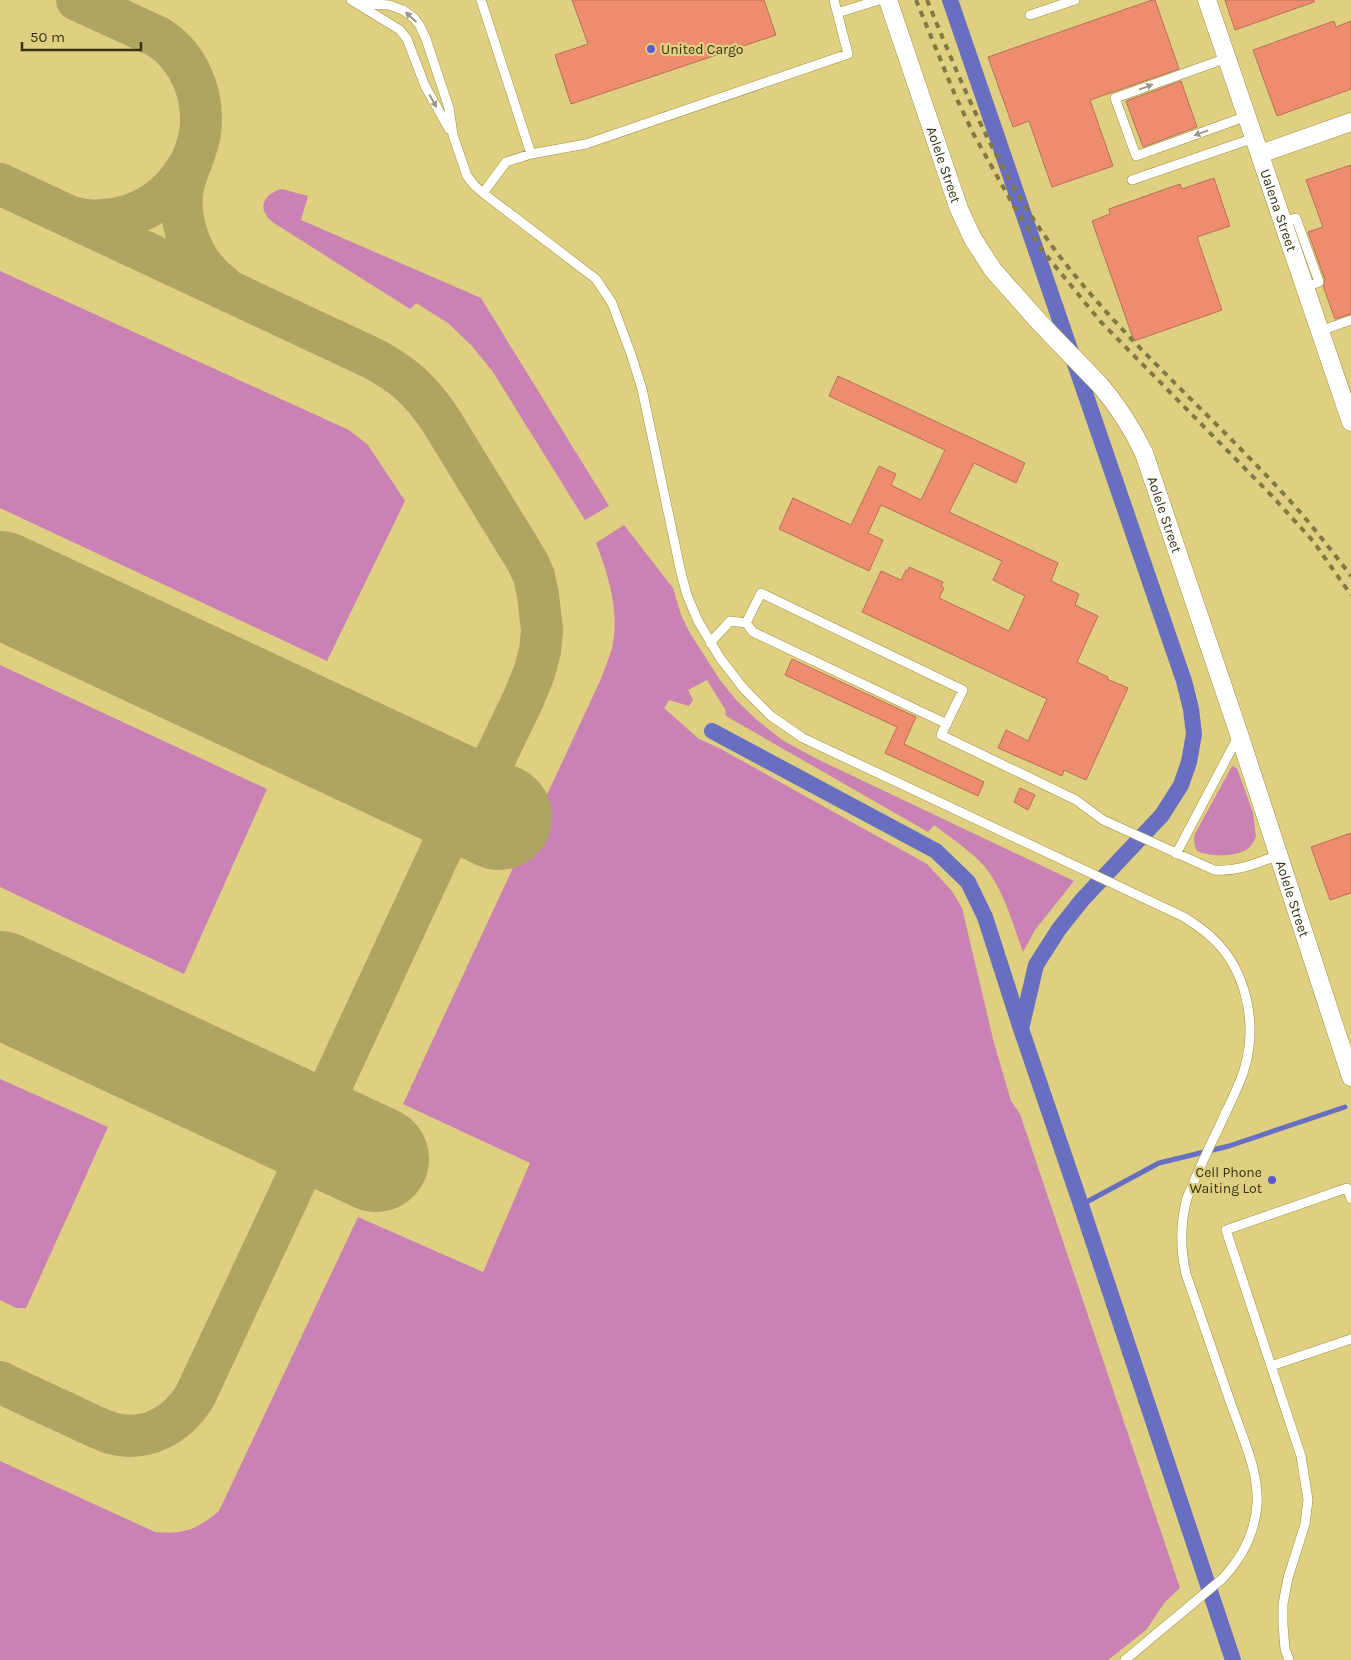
<svg xmlns="http://www.w3.org/2000/svg" width="1351" height="1660" viewBox="0 0 1351 1660" font-family="Karla,sans-serif">
<style>
.green{fill:#ca81b4}
.lines{fill:none;stroke-linecap:round;stroke-linejoin:round}
.stream{stroke:#686ec0;stroke-width:5}
.canal{stroke:#686ec0;stroke-width:16}
.taxiway{stroke:#b0a462;stroke-width:42}
.runway{stroke:#b0a462;stroke-width:106}
.building{fill:#ed8d6d;stroke:#b96f58}
.service-casing{stroke:#9e8f41;stroke-width:10}
.minor-casing{stroke:#9e8f41;stroke-width:19}
.service{stroke:#fff;stroke-width:9}
.minor{stroke:#fff;stroke-width:18}
.rail{stroke:#827843;stroke-width:4;stroke-dasharray:6 6;stroke-linecap:butt}
.oneway{fill:#9c9888}
.poi-dot{fill:#5b5bd3;stroke:#decf81;stroke-width:2}
.labels{text-anchor:middle;dominant-baseline:central;stroke-width:4.5;stroke-linejoin:round;paint-order:stroke}
.poi-label{font-size:14px;fill:#383211;stroke:#decf81;text-anchor:start}
.street-label{font-size:14px;fill:#383211;stroke:#decf81}
</style>
<rect width="100%" height="100%" fill="#decf81"/>
<path class="green" d="M 282,189 L 308,196 L 301,220 L 481,298 L 609,506 L 585,520 L 493,372 L 472,346 L 448,323 L 416,303 L 410,309 L 277,225 C 272,222 267,218 265,213 C 259,201 271,191 282,189 Z
M 0,271 L 349,430 L 368,445 L 405,501 L 327,661 L 0,508 Z
M 624,525 L 673,588 L 681,615 L 691,635 L 720,680 L 737,701 L 757,720 L 782,740 L 817,759 L 1074,881 L 1035,930 L 1023,952 C 1013,925 1004,890 985,867 C 970,850 951,838 934,825 L 928,832 L 726,716 L 725,709 L 707,680 L 688,690 L 693,700 L 689,706 L 669,700 L 664,708 L 699,739 L 719,748 L 927,864 L 952,891 L 962,908 L 994,1043 L 1011,1101 L 1020,1114 L 1180,1588 L 1165,1602 L 1146,1630 L 1108,1660 L 0,1660 L 0,1461 L 155,1532 C 183,1535 198,1529 219,1511 L 358,1217 L 483,1272 L 530,1163 L 403,1104 L 600,681 C 604,670 609,659 612,648 C 620,612 609,577 596,543 Z
M 0,665 L 267,789 L 184,974 L 0,887 Z
M 1232,766 L 1237,768 L 1253,813 L 1256,837 C 1254,841 1251,847 1246,850 C 1233,857 1211,857 1197,851 C 1194,845 1193,840 1195,834 Z
M 0,1079 L 108,1127 L 26,1308 L 16,1308 L 0,1300 Z"/>
<g class="lines">
<path class="stream" d="M 1081,1205 L 1159,1163 L 1229,1146 L 1345,1107"/>
<path class="canal" d="M 950,0 L 1184,681 L 1191,709 L 1194,734 L 1189,762 L 1181,785 L 1162,815 L 1082,900 L 1059,929 L 1036,965 L 1021,1029
M 712,731 L 936,851 L 968,882 L 985,917 L 1021,1029 L 1081,1205 L 1233,1660"/>
<path class="taxiway" d="M 77,0 L 158,37 C 190,57 205,96 200,133 C 197,152 187,169 183,187 C 177,223 193,264 222,285
M 0,184 L 374,359 C 404,375 421,391 440,419 L 527,561 L 534,576 L 538,595 L 542,630 L 540,651 L 534,673 L 523,700 L 495,758 L 441,850 L 334,1080 L 295,1182 L 195,1396 C 177,1425 146,1443 111,1433 C 96,1428 81,1420 66,1413 C 44,1403 22,1393 0,1382
M 76,218 C 85,221 94,221 103,220 C 141,218 171,197 189,165"/>
<path class="runway" d="M 0,584 L 499,817
M 0,984 L 376,1159"/>
</g>
<path class="building" d="M 572,0 L 764,0 L 776,35 L 571,104 L 555,55 L 588,44 Z
M 1152,0 L 1155,0 L 1179,69 L 1090,100 L 1113,166 L 1052,187 L 1029,121 L 1013,127 L 988,57 Z
M 1225,0 L 1314,0 L 1314,2 L 1235,30 Z
M 1334,21 L 1336,27 L 1351,21 L 1351,89 L 1277,116 L 1253,50 Z
M 1181,81 L 1197,127 L 1143,147 L 1126,101 Z
M 1351,165 L 1351,314 L 1335,319 L 1323,286 L 1325,280 L 1308,232 L 1323,227 L 1306,180 Z
M 1214,178 L 1230,226 L 1197,237 L 1222,310 L 1134,341 L 1092,221 L 1110,214 L 1109,209 L 1180,184 L 1182,189 Z
M 838,376 L 1025,463 L 1016,483 L 974,463 L 949,512 L 1058,563 L 1051,581 L 1079,594 L 1075,605 L 1098,616 L 1077,662 L 1108,677 L 1107,679 L 1128,688 L 1086,780 L 1064,770 L 1062,776 L 998,748 L 1006,730 L 1028,741 L 1047,699 L 862,612 L 881,571 L 901,580 L 906,570 L 908,571 L 909,567 L 943,582 L 941,586 L 944,588 L 939,598 L 1009,631 L 1025,596 L 993,580 L 1002,561 L 881,505 L 868,533 L 883,540 L 869,571 L 779,529 L 793,498 L 851,525 L 879,466 L 896,474 L 891,485 L 921,500 L 945,450 L 829,396 Z
M 792,659 L 916,717 L 904,744 L 984,782 L 978,796 L 885,753 L 897,727 L 785,675 Z
M 1020,788 L 1035,795 L 1028,810 L 1014,802 Z
M 1351,833 L 1351,893 L 1330,900 L 1311,847 Z"/>
<g class="lines">
<g class="service-casing">
<path id="service" d="M 351,0 L 400,30 L 407,39 L 425,86 L 449,129
M 481,0 L 531,154
M 359,3 L 389,5 L 403,10 L 414,18 L 420,26 L 426,39 L 449,108 L 453,135 L 467,176 L 474,185 L 483,193 L 596,279 L 612,303 L 631,354 L 642,389 L 681,573 L 687,595 L 698,621 L 720,658 L 744,689 L 771,716 L 803,738 L 1184,917 C 1193,923 1203,929 1211,937 C 1247,969 1258,1025 1244,1070 C 1238,1089 1228,1107 1220,1125 C 1208,1149 1197,1174 1187,1198 C 1180,1224 1180,1248 1186,1274 C 1201,1318 1216,1361 1231,1404 C 1242,1436 1259,1471 1257,1504 C 1255,1533 1242,1558 1222,1579 L 1125,1660
M 837,13 L 879,0
M 1030,15 L 1075,0
M 1227,58 L 1115,98 L 1136,156 L 1247,116
M 1132,180 L 1254,138
M 483,193 L 506,162 L 531,154 L 586,144 L 848,54 L 834,0
M 1283,222 L 1296,218 L 1319,282 L 1305,287
M 1320,331 L 1351,320
M 710,643 L 730,621 L 746,623
M 947,724 L 753,632 L 746,623 L 761,593 L 963,690 L 941,735 L 1076,800 L 1103,820 L 1214,870 C 1237,872 1257,863 1279,855
M 1176,854 L 1239,735
M 1271,1366 L 1351,1339
M 1289,1660 L 1285,1649 L 1283,1625 L 1283,1604 L 1288,1578 L 1305,1524 L 1308,1500 L 1301,1456 L 1226,1230 L 1347,1188 L 1351,1199"/>
</g>
<g class="minor-casing">
<g id="minor">
<path id="s1" d="M 888,0 L 959,209 L 973,239 L 993,270 L 1040,323 L 1100,385 C 1118,406 1132,428 1144,453 L 1239,734 L 1351,1077"/>
<path id="s2" d="M 1207,0 L 1351,422"/>
<path d="M 1260,154 L 1351,122"/>
</g>
</g>
<use href="#service" class="service"/>
<use href="#minor" class="minor"/>
<path class="rail" d="M 916,0 L 955,95 L 974,135 L 1016,210 L 1042,250 L 1100,321 L 1272,496 L 1313,541 L 1351,595
M 927,0 C 964,90 1001,180 1061,258 C 1126,342 1207,411 1279,489 C 1305,516 1328,546 1351,576"/>
</g>
<defs><path id="oneway-solid" d="M-6-.8H1V-3.2L6.5 0L1 3.2V.8H-6Z" transform="scale(1.25)"/></defs>
<g class="oneway">
<use href="#oneway-solid" transform="translate(411 17) rotate(-138)"/>
<use href="#oneway-solid" transform="translate(1146 87) rotate(-20)"/>
<use href="#oneway-solid" transform="translate(433 101) rotate(60)"/>
<use href="#oneway-solid" transform="translate(1201 133) rotate(160)"/>
</g>
<g class="poi-dot">
<circle cx="651" cy="49" r="5"/>
<circle cx="1272" cy="1180" r="5"/>
</g>
<g class="labels">
<g class="poi-label">
<text x="661" y="49">United Cargo</text>
<text x="1262" y="1172" text-anchor="end">Cell Phone<tspan x="1262" dy="16">Waiting Lot</tspan></text>
</g>
<g class="street-label">
<text stroke="none"><textPath href="#s1" startOffset="174">Aolele Street</textPath></text>
<text stroke="none"><textPath href="#s2" startOffset="222">Ualena Street</textPath></text>
<text stroke="none"><textPath href="#s1" startOffset="594">Aolele Street</textPath></text>
<text stroke="none"><textPath href="#s1" startOffset="999">Aolele Street</textPath></text>
</g>
</g>
<path d="M22 42v8h119v-8" fill="none" stroke="#383211" stroke-width="2.5"/>
<text x="30" y="42" font-size="15" fill="#383211" stroke="#decf81" stroke-width="4" paint-order="stroke">50 m</text>
</svg>
